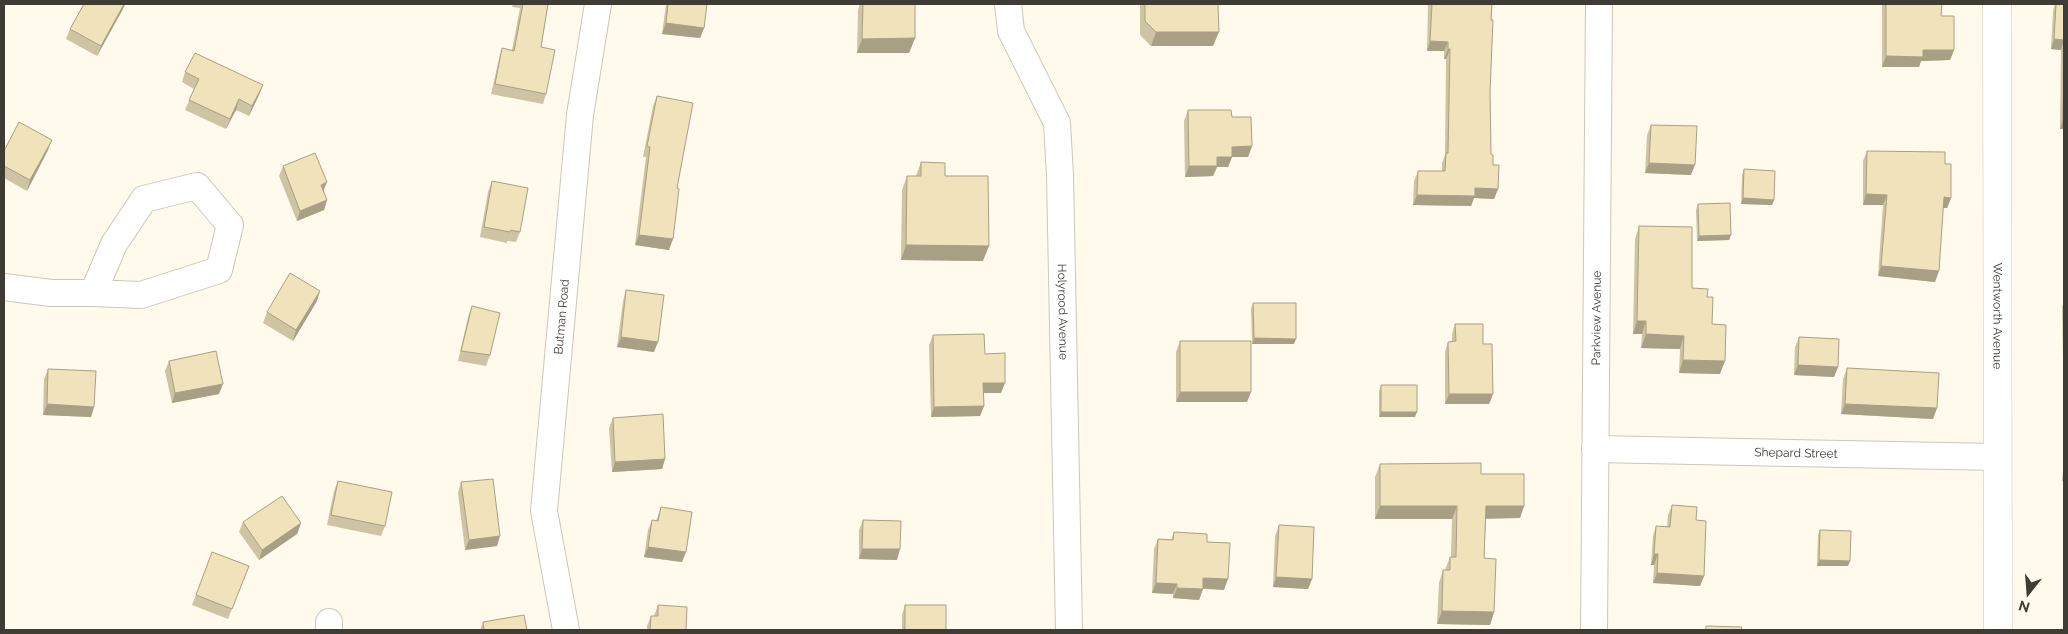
<svg xmlns="http://www.w3.org/2000/svg" width="2068" height="634" viewBox="0 0 2068 634" font-family="Raleway,sans-serif">
<style>
.lines{fill:none;stroke-linecap:round;stroke-linejoin:round}
.street-casing{stroke:#ccc7b6;stroke-width:28}
.secondary-casing{stroke:#ccc7b6;stroke-width:29}
.street{stroke:#fff;stroke-width:26}
.secondary{stroke:#fff;stroke-width:28}
.wall{fill:#cec3a2}
.shaded-wall{fill:#a89f84}
.building{fill:#f0e3bc;stroke:#a89f84}
.labels{text-anchor:middle;dominant-baseline:central;stroke-width:5;stroke-linejoin:round;paint-order:stroke}
.street-label{font-size:12px;fill:#3e3c35;stroke:#fffaec}
</style>
<rect width="100%" height="100%" fill="#fffaec"/>
<g class="lines">
<g class="street-casing">
<g id="street">
<path id="s1" d="M 1008,4 L 1011,31 L 1057,123 L 1060,175 L 1069,630"/>
<path d="M 197,186 L 230,225 L 219,270 L 141,295 L 93,293 L 114,244 L 144,199 Z"/>
<path d="M 4,287 L 51,293 L 93,293"/>
<path id="s2" d="M 1595,449 L 1998,457"/>
<path d="M 329,630 L 329,622"/>
<path id="s3" d="M 566,630 L 544,511 L 580,115 L 598,4"/>
<path id="s4" d="M 1594,630 L 1599,4"/>
</g>
</g>
<g class="secondary-casing">
<g id="secondary">
<path id="s5" d="M 1997,4 L 1998,630"/>
</g>
</g>
<use href="#street" class="street"/>
<use href="#secondary" class="secondary"/>
</g>
<path class="wall" d="M 513,4 L 548,4 L 541,47 L 546,94 L 543,104 L 491,94 L 499,59 L 502,48 L 512,50 L 520,8 L 512,7 Z
M 666,4 L 707,4 L 704,28 L 700,38 L 662,34 Z
M 860,4 L 915,4 L 915,38 L 909,53 L 857,53 L 858,10 Z
M 1140,4 L 1218,4 L 1213,46 L 1151,46 L 1140,35 Z
M 1428,4 L 1492,4 L 1490,92 L 1491,154 L 1498,189 L 1494,199 L 1474,198 L 1471,206 L 1413,205 L 1414,181 L 1418,171 L 1442,171 L 1442,163 L 1445,155 L 1446,59 L 1444,59 L 1444,51 L 1427,51 Z
M 1882,4 L 1942,4 L 1941,16 L 1954,50 L 1950,60 L 1921,61 L 1919,67 L 1882,67 Z
M 2055,4 L 2064,4 L 2064,129 L 2060,129 L 2061,50 L 2051,49 L 2053,11 Z
M 124,7 L 97,56 L 66,39 L 70,29 Z
M 185,72 L 259,95 L 249,116 L 236,110 L 226,129 L 185,110 L 194,89 L 182,82 Z
M 657,96 L 677,188 L 669,250 L 635,245 L 646,157 L 643,157 L 653,106 Z
M 1188,110 L 1232,117 L 1252,146 L 1248,157 L 1232,157 L 1228,167 L 1217,167 L 1213,176 L 1185,177 L 1184,121 Z
M 1651,125 L 1691,175 L 1645,173 L 1647,135 Z
M 48,150 L 27,191 L 4,178 L 4,151 Z
M 1867,151 L 1945,164 L 1951,198 L 1947,208 L 1943,208 L 1935,282 L 1878,276 L 1883,205 L 1863,205 L 1863,161 Z
M 921,162 L 945,176 L 983,261 L 901,260 L 902,190 L 907,176 L 916,176 Z
M 283,166 L 324,191 L 327,200 L 324,210 L 297,221 L 279,176 Z
M 1744,169 L 1774,200 L 1772,205 L 1741,204 L 1742,175 Z
M 492,181 L 520,232 L 516,242 L 507,241 L 507,243 L 480,237 L 488,192 Z
M 1698,204 L 1729,240 L 1697,241 L 1696,210 Z
M 1639,226 L 1692,288 L 1707,297 L 1720,374 L 1679,373 L 1680,349 L 1641,348 L 1642,334 L 1633,334 L 1635,239 Z
M 626,290 L 654,352 L 617,347 L 623,301 Z
M 317,301 L 293,341 L 263,323 L 267,312 Z
M 2064,301 L 2064,414 L 2062,307 Z
M 1253,303 L 1294,344 L 1252,344 L 1251,309 Z
M 472,306 L 490,355 L 486,366 L 458,361 L 468,317 Z
M 1455,324 L 1483,344 L 1493,394 L 1489,404 L 1445,404 L 1445,352 L 1448,342 L 1452,342 L 1452,334 Z
M 933,335 L 985,354 L 1001,393 L 983,393 L 984,406 L 980,416 L 931,417 L 929,345 Z
M 1799,337 L 1838,367 L 1834,377 L 1794,375 L 1795,347 Z
M 1180,341 L 1247,402 L 1176,402 L 1176,352 Z
M 169,361 L 219,394 L 172,403 L 165,371 Z
M 1847,368 L 1937,408 L 1933,419 L 1841,414 L 1843,379 Z
M 48,369 L 94,407 L 91,417 L 43,415 L 44,379 Z
M 1381,385 L 1415,417 L 1379,417 L 1379,391 Z
M 613,418 L 665,459 L 662,469 L 612,472 L 609,428 Z
M 2064,458 L 2064,481 L 2062,481 Z
M 1380,464 L 1481,474 L 1524,506 L 1520,518 L 1486,518 L 1484,558 L 1494,612 L 1490,625 L 1437,624 L 1439,583 L 1443,570 L 1445,570 L 1450,557 L 1451,557 L 1452,519 L 1375,519 L 1375,477 Z
M 338,481 L 385,526 L 381,536 L 327,525 L 334,491 Z
M 461,482 L 497,546 L 465,550 L 458,493 Z
M 1672,505 L 1696,520 L 1704,576 L 1700,586 L 1653,583 L 1654,565 L 1651,565 L 1653,536 L 1656,526 L 1667,526 L 1668,515 Z
M 661,507 L 682,562 L 644,557 L 648,530 L 652,520 L 656,521 Z
M 863,520 L 897,560 L 859,559 L 859,530 Z
M 243,522 L 301,523 L 297,534 L 259,560 L 239,532 Z
M 1279,525 L 1312,579 L 1308,589 L 1273,587 L 1275,536 Z
M 1820,530 L 1850,561 L 1848,566 L 1817,566 L 1818,535 Z
M 1174,532 L 1207,542 L 1224,590 L 1203,589 L 1199,600 L 1173,598 L 1173,594 L 1152,593 L 1154,549 L 1158,539 L 1171,540 Z
M 212,552 L 249,566 L 228,619 L 192,605 Z
M 658,605 L 686,630 L 647,630 L 647,626 L 651,616 L 654,616 Z
M 905,605 L 946,630 L 902,630 L 902,615 Z
M 483,622 L 527,630 L 480,630 Z"/>
<path class="shaded-wall" d="M 124,4 L 125,4 L 124,7 L 97,56 L 101,46 Z
M 666,23 L 704,28 L 700,38 L 662,34 Z
M 1156,32 L 1219,32 L 1213,46 L 1151,46 Z
M 915,38 L 909,53 L 857,53 L 862,39 Z
M 2054,39 L 2064,40 L 2061,50 L 2051,49 Z
M 1430,41 L 1448,42 L 1444,51 L 1427,51 Z
M 1448,49 L 1450,49 L 1446,59 L 1444,59 Z
M 1923,50 L 1954,50 L 1950,60 L 1921,61 L 1919,67 L 1882,67 L 1886,56 Z
M 263,85 L 259,95 L 249,116 L 252,106 Z
M 239,99 L 236,110 L 226,129 L 230,119 Z
M 2063,118 L 2064,118 L 2064,129 L 2060,129 Z
M 52,140 L 48,150 L 27,191 L 30,180 Z
M 1252,146 L 1248,157 L 1232,157 L 1228,167 L 1217,167 L 1213,176 L 1185,177 L 1189,166 L 1217,157 L 1232,147 Z
M 1649,163 L 1695,165 L 1691,175 L 1645,173 Z
M 327,182 L 323,192 L 321,185 Z
M 1475,188 L 1498,189 L 1494,199 L 1474,198 L 1471,206 L 1413,205 L 1417,195 Z
M 1866,194 L 1887,195 L 1883,205 L 1863,205 Z
M 1944,197 L 1951,198 L 1947,208 L 1940,208 Z
M 1743,198 L 1774,200 L 1772,205 L 1741,204 Z
M 327,200 L 324,210 L 297,221 L 300,211 Z
M 639,235 L 673,239 L 669,250 L 635,245 Z
M 1731,235 L 1729,240 L 1697,241 L 1699,236 Z
M 906,245 L 989,246 L 983,261 L 901,260 Z
M 1881,266 L 1939,271 L 1935,282 L 1878,276 Z
M 320,291 L 317,301 L 293,341 L 296,330 Z
M 1637,321 L 1646,321 L 1642,334 L 1633,334 Z
M 1646,334 L 1684,336 L 1680,349 L 1641,348 Z
M 621,337 L 658,342 L 654,352 L 617,347 Z
M 1254,338 L 1296,339 L 1294,344 L 1252,344 Z
M 1683,360 L 1725,361 L 1720,374 L 1679,373 Z
M 1798,365 L 1838,367 L 1834,377 L 1794,375 Z
M 983,383 L 1005,383 L 1001,393 L 979,393 Z
M 223,384 L 219,394 L 172,403 L 175,393 Z
M 1180,392 L 1251,392 L 1247,402 L 1176,402 Z
M 1449,394 L 1493,394 L 1489,404 L 1445,404 Z
M 47,404 L 94,407 L 91,417 L 43,415 Z
M 1845,404 L 1937,408 L 1933,419 L 1841,414 Z
M 984,406 L 980,416 L 931,417 L 934,407 Z
M 1381,412 L 1417,412 L 1415,417 L 1379,417 Z
M 665,459 L 662,469 L 612,472 L 615,462 Z
M 1380,506 L 1457,506 L 1452,519 L 1375,519 Z
M 1486,506 L 1524,506 L 1520,518 L 1481,519 Z
M 301,523 L 297,534 L 259,560 L 262,550 Z
M 500,536 L 497,546 L 465,550 L 469,540 Z
M 648,547 L 686,552 L 682,562 L 644,557 Z
M 862,549 L 900,549 L 897,560 L 859,559 Z
M 1654,554 L 1658,554 L 1654,565 L 1651,565 Z
M 1819,560 L 1850,561 L 1848,566 L 1817,566 Z
M 1657,573 L 1704,576 L 1700,586 L 1653,583 Z
M 1276,577 L 1312,579 L 1308,589 L 1273,587 Z
M 1203,578 L 1228,579 L 1224,590 L 1199,588 Z
M 1156,583 L 1177,584 L 1173,594 L 1152,593 Z
M 1177,588 L 1203,589 L 1199,600 L 1173,598 Z
M 1442,611 L 1494,612 L 1490,625 L 1437,624 Z"/>
<path class="building" d="M 84,4 L 124,4 L 101,46 L 70,29 Z
M 523,4 L 548,4 L 541,47 L 555,50 L 546,94 L 495,84 L 502,48 L 514,51 Z
M 668,4 L 707,4 L 704,28 L 666,23 Z
M 863,4 L 915,4 L 915,38 L 862,39 Z
M 1145,4 L 1218,4 L 1219,32 L 1156,32 L 1145,21 Z
M 1432,4 L 1492,4 L 1491,20 L 1493,20 L 1490,92 L 1491,154 L 1493,155 L 1493,165 L 1499,165 L 1498,189 L 1475,188 L 1475,196 L 1417,195 L 1418,171 L 1445,171 L 1446,153 L 1448,153 L 1450,49 L 1448,49 L 1448,42 L 1430,41 Z
M 1886,4 L 1942,4 L 1941,16 L 1954,16 L 1954,50 L 1923,50 L 1923,57 L 1886,56 Z
M 2056,4 L 2064,4 L 2064,40 L 2054,39 Z
M 195,53 L 263,85 L 252,106 L 239,99 L 230,119 L 189,100 L 199,79 L 185,72 Z
M 2064,74 L 2064,118 L 2063,118 Z
M 657,96 L 693,103 L 677,188 L 679,189 L 673,239 L 639,235 L 650,147 L 647,146 Z
M 1188,110 L 1231,110 L 1232,117 L 1251,117 L 1252,146 L 1232,147 L 1232,157 L 1217,157 L 1217,166 L 1189,166 Z
M 19,122 L 52,140 L 30,180 L 4,166 L 4,151 Z
M 1651,125 L 1697,126 L 1695,165 L 1649,163 Z
M 1867,151 L 1945,152 L 1945,164 L 1951,164 L 1951,198 L 1944,197 L 1939,271 L 1881,266 L 1887,195 L 1866,194 Z
M 315,153 L 327,182 L 321,185 L 327,200 L 300,211 L 283,166 Z
M 921,162 L 945,163 L 945,176 L 988,176 L 989,246 L 906,245 L 907,176 L 921,176 Z
M 1744,169 L 1775,171 L 1774,200 L 1743,198 Z
M 492,181 L 528,188 L 520,232 L 511,230 L 510,232 L 484,227 Z
M 1730,203 L 1731,235 L 1699,236 L 1698,204 Z
M 1639,226 L 1692,227 L 1692,288 L 1708,289 L 1707,297 L 1713,297 L 1712,324 L 1726,325 L 1725,361 L 1683,360 L 1684,336 L 1646,334 L 1646,321 L 1637,321 Z
M 290,273 L 320,291 L 296,330 L 267,312 Z
M 626,290 L 664,295 L 658,342 L 621,337 Z
M 1253,303 L 1296,303 L 1296,339 L 1254,338 Z
M 472,306 L 500,313 L 490,355 L 461,351 Z
M 1455,324 L 1483,324 L 1483,344 L 1492,344 L 1493,394 L 1449,394 L 1448,342 L 1456,341 Z
M 984,334 L 985,354 L 1005,353 L 1005,383 L 983,383 L 984,406 L 934,407 L 933,335 Z
M 1799,337 L 1839,339 L 1838,367 L 1798,365 Z
M 1180,341 L 1251,341 L 1251,392 L 1180,392 Z
M 216,351 L 223,384 L 175,393 L 169,361 Z
M 1847,368 L 1939,373 L 1937,408 L 1845,404 Z
M 48,369 L 96,371 L 94,407 L 47,404 Z
M 1381,385 L 1417,385 L 1417,412 L 1381,412 Z
M 663,414 L 665,459 L 615,462 L 613,418 Z
M 1481,463 L 1481,474 L 1524,474 L 1524,506 L 1486,506 L 1484,558 L 1496,559 L 1494,612 L 1442,611 L 1443,570 L 1450,570 L 1450,557 L 1456,557 L 1457,506 L 1380,506 L 1380,464 Z
M 493,479 L 500,536 L 469,540 L 461,482 Z
M 338,481 L 392,492 L 385,526 L 331,515 Z
M 282,496 L 301,523 L 262,550 L 243,522 Z
M 1672,505 L 1697,507 L 1696,520 L 1706,521 L 1704,576 L 1657,573 L 1658,554 L 1654,554 L 1656,526 L 1670,527 Z
M 661,507 L 692,512 L 686,552 L 648,547 L 652,520 L 658,521 Z
M 863,520 L 901,521 L 900,549 L 862,549 Z
M 1279,525 L 1314,527 L 1312,579 L 1276,577 Z
M 1820,530 L 1851,531 L 1850,561 L 1819,560 Z
M 1174,532 L 1207,534 L 1207,542 L 1230,543 L 1228,579 L 1203,578 L 1203,589 L 1177,588 L 1177,584 L 1156,583 L 1158,539 L 1173,540 Z
M 212,552 L 249,566 L 232,609 L 196,595 Z
M 658,605 L 687,607 L 686,630 L 650,630 L 651,616 L 658,616 Z
M 905,605 L 946,605 L 946,630 L 905,630 Z
M 524,615 L 527,630 L 484,630 L 483,622 Z
M 1706,626 L 1742,627 L 1741,630 L 1706,630 Z"/>
<g class="labels">
<g class="street-label">
<text stroke="none"><textPath href="#s1" startOffset="319">Holyrood Avenue</textPath></text>
<text stroke="none"><textPath href="#s3" startOffset="316">Butman Road</textPath></text>
<text stroke="none"><textPath href="#s4" startOffset="312">Parkview Avenue</textPath></text>
<text stroke="none"><textPath href="#s5" startOffset="312">Wentworth Avenue</textPath></text>
<text stroke="none"><textPath href="#s2" startOffset="201">Shepard Street</textPath></text>
</g>
</g>
<rect width="2068" height="634" fill="none" stroke="#3e3c35" stroke-width="10"/>
<g transform="translate(2028 594) rotate(197)" stroke="#fffaec" stroke-width="4" paint-order="stroke">
<path d="M0-4L9 19L0 12L-9 19Z" fill="#3e3c35"/>
<text y="-8" font-size="14" font-weight="bold" text-anchor="middle" fill="#3e3c35">N</text>
</g>
</svg>
